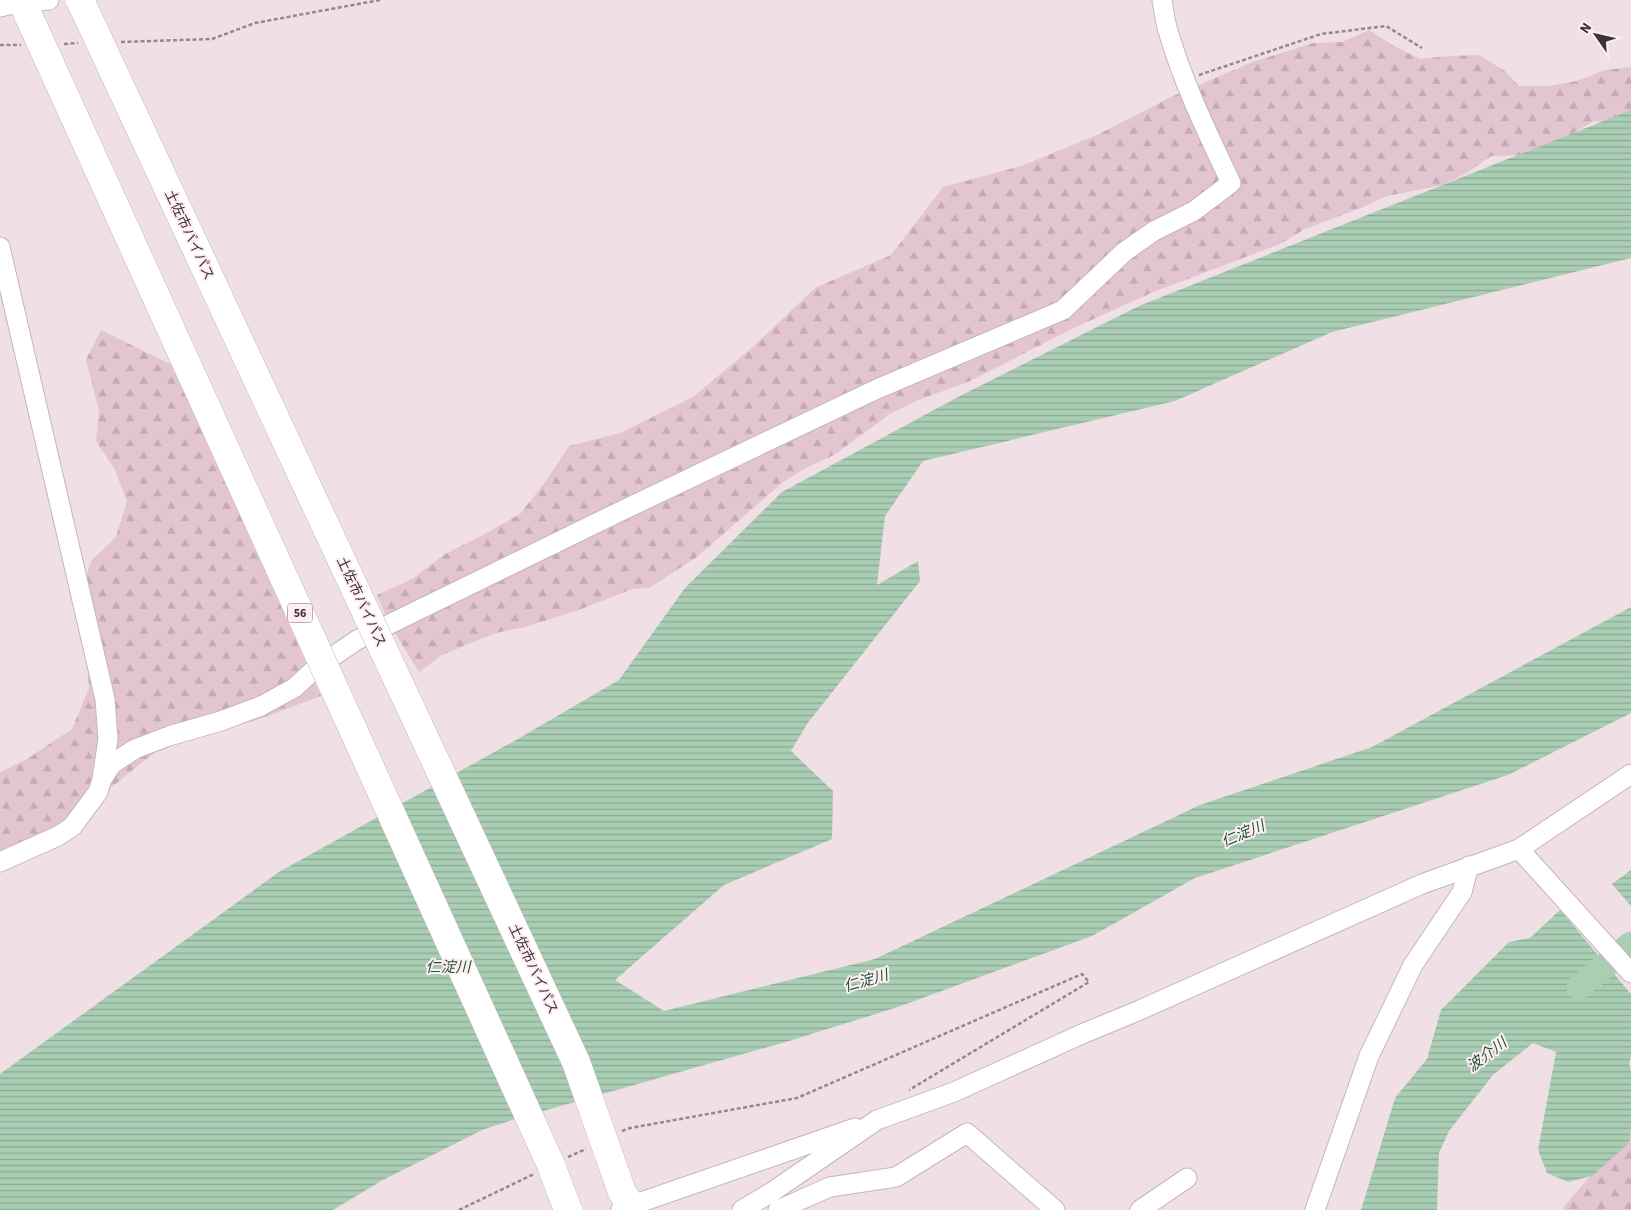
<svg xmlns="http://www.w3.org/2000/svg" width="1631" height="1210" viewBox="0 0 1631 1210" font-family="'Source Sans 3','Noto Sans JP',sans-serif">
<style>
.forest{fill:url(#forest-firs)}
.water{fill:url(#water-rules)}
.lines{fill:none;stroke-linecap:round;stroke-linejoin:round}
.river{stroke:#a9ceb4;stroke-width:25}
.minor-casing{stroke:#c5b5bb;stroke-width:21}
.highway-casing{stroke:#c5b5bb;stroke-width:29}
.path{stroke:#94888d;stroke-width:2.5;stroke-dasharray:4 2.5;stroke-linecap:butt}
.minor{stroke:#fff;stroke-width:19}
.highway{stroke:#fff;stroke-width:28}
.highway-bridge-casing{stroke:#c5b5bb;stroke-width:29;stroke-linecap:butt}
.highway-bridge{stroke:#fff;stroke-width:28}
.labels{text-anchor:middle;dominant-baseline:central;stroke-width:4;stroke-linejoin:round;paint-order:stroke}
.shield{fill:#feedf3;stroke:#766c70;stroke-width:1}
.shield-label{font-size:12px;font-weight:bold;fill:#3c3538}
.street-label{font-size:14px;fill:#3c3538;stroke:#feedf3}
.water-label{font-size:15px;font-style:italic;fill:#1c5635;stroke:#feedf3}
</style>
<defs>
<pattern id="forest-firs" width="22" height="20" patternUnits="userSpaceOnUse" patternTransform="scale(1.25)"><rect width="22" height="20" fill="#e3c5d1"/><path d="M5 1l3.5 6h-7zM16 11l3.5 6h-7z" fill="#c4aab4"/></pattern>
<pattern id="water-rules" width="6" height="5" patternUnits="userSpaceOnUse" patternTransform="scale(1.25)"><rect width="6" height="5" fill="#a9ceb4"/><path d="M0 2.5h6" fill="none" stroke="#8ba893"/></pattern>
</defs>
<rect width="100%" height="100%" fill="#f0e0e6"/>
<path class="forest" d="M 1369,30 L 1394,46 L 1420,59 L 1449,56 L 1479,55 L 1505,71 L 1519,86 L 1548,86 L 1577,81 L 1605,70 L 1631,67 L 1631,125 L 1594,121 L 1568,136 L 1525,155 L 1491,156 L 1468,172 L 1443,185 L 1387,196 L 1361,208 L 1305,229 L 1280,244 L 1151,293 L 1072,329 L 970,381 L 916,401 L 890,414 L 834,455 L 808,467 L 783,482 L 697,557 L 649,588 L 632,589 L 579,610 L 525,627 L 496,633 L 442,655 L 419,672 L 388,622 L 377,595 L 412,579 L 445,554 L 481,536 L 520,514 L 546,481 L 569,446 L 620,433 L 693,397 L 755,345 L 815,288 L 891,255 L 943,187 L 1024,165 L 1099,134 L 1173,96 L 1250,63 L 1313,43 L 1342,42 Z
M 101,330 L 174,366 L 321,696 L 254,721 L 202,733 L 158,750 L 83,810 L 0,860 L 0,772 L 27,759 L 72,729 L 89,688 L 83,588 L 91,561 L 116,537 L 127,501 L 115,470 L 96,441 L 99,411 L 86,360 Z
M 1625,1135 L 1631,1135 L 1631,1210 L 1565,1210 L 1563,1208 Z"/>
<path class="water" d="M 1631,110 L 1631,258 L 1332,332 L 1175,401 L 923,461 L 885,516 L 877,585 L 918,561 L 920,581 L 807,724 L 791,751 L 833,791 L 832,839 L 724,885 L 615,980 L 664,1011 L 875,959 L 1200,805 L 1372,747 L 1631,607 L 1631,713 L 1508,775 L 1195,878 L 1092,936 L 898,1007 L 789,1041 L 515,1119 L 482,1130 L 381,1181 L 333,1210 L 0,1210 L 0,1074 L 279,872 L 516,740 L 619,680 L 685,588 L 782,492 L 958,397 L 1139,306 Z
M 1631,870 L 1631,906 L 1612,884 Z
M 1560,910 L 1631,994 L 1631,1057 L 1629,1063 L 1631,1071 L 1631,1129 L 1629,1143 L 1592,1176 L 1568,1182 L 1547,1173 L 1538,1150 L 1556,1052 L 1533,1043 L 1493,1075 L 1449,1131 L 1439,1153 L 1437,1210 L 1361,1210 L 1395,1098 L 1427,1059 L 1441,1010 L 1509,942 L 1530,938 Z"/>
<g class="lines">
<path class="river" d="M 1579,987 L 1631,944"/>
<g class="minor-casing">
<path id="minor" d="M 0,7 L 22,2 L 49,0
M 0,247 L 105,699 L 108,739 L 102,779 L 98,792 L 72,827 L 58,836 L 0,862
M 102,779 L 112,764 L 135,749 L 169,736 L 221,721 L 261,706 L 294,688 L 316,668 L 357,640 L 619,512 L 877,389 L 1063,310 L 1124,252 L 1154,231 L 1194,211 L 1231,183 C 1208,134 1184,85 1169,34 C 1165,23 1164,11 1162,0
M 1519,849 L 1631,973
M 621,1209 L 855,1128
M 742,1210 L 772,1192 L 877,1120 L 954,1092 L 1082,1034 L 1140,1010 L 1422,884 L 1519,849 L 1631,774
M 778,1210 L 830,1187 L 896,1177 L 967,1133 L 1055,1210
M 1140,1210 L 1187,1178
M 1315,1210 L 1369,1056 L 1413,965 L 1462,892 L 1469,866"/>
</g>
<g class="highway-casing">
<path id="highway" d="M 22,0 L 29,17
M 622,1192 L 634,1210"/>
</g>
<path class="path" d="M 121,42 L 212,39 L 255,23 L 380,0
M 64,44 L 78,43
M 0,45 L 21,45
M 1199,75 L 1321,34 L 1386,26 L 1422,48
M 622,1131 L 630,1128 L 797,1098 L 1082,974 L 1089,982 L 909,1090
M 568,1157 L 586,1149
M 459,1210 L 534,1174"/>
<use href="#minor" class="minor"/>
<use href="#highway" class="highway"/>
<g class="highway-bridge-casing">
<path id="highway-bridge" d="M 80,0 L 576,1062 L 622,1192
M 29,17 L 551,1165 L 568,1210"/>
</g>
<use href="#highway-bridge" class="highway-bridge"/>
</g>
<g class="labels">
<rect class="shield" x="287.5" y="603.5" width="25" height="19" rx="4"/>
<g class="shield-label">
<text x="300" y="613">56</text>
</g>
<g class="street-label">
<text transform="translate(189 235) rotate(65)">土佐市バイパス</text>
<text transform="translate(361 602) rotate(65)">土佐市バイパス</text>
<text transform="translate(533 969) rotate(65)">土佐市バイパス</text>
</g>
<g class="water-label">
<text transform="translate(1243 834) rotate(-23)">仁淀川</text>
<text x="448" y="967">仁淀川</text>
<text transform="translate(866 981) rotate(-16)">仁淀川</text>
<text transform="translate(1487 1055) rotate(-37)">波介川</text>
</g>
</g>
<g transform="translate(1596 35) rotate(304)" stroke="#feedf3" stroke-width="4" paint-order="stroke">
<path d="M0-4L9 19L0 12L-9 19Z" fill="#3c3538"/>
<text y="-8" font-size="14" font-weight="bold" text-anchor="middle" fill="#3c3538">N</text>
</g>
</svg>
